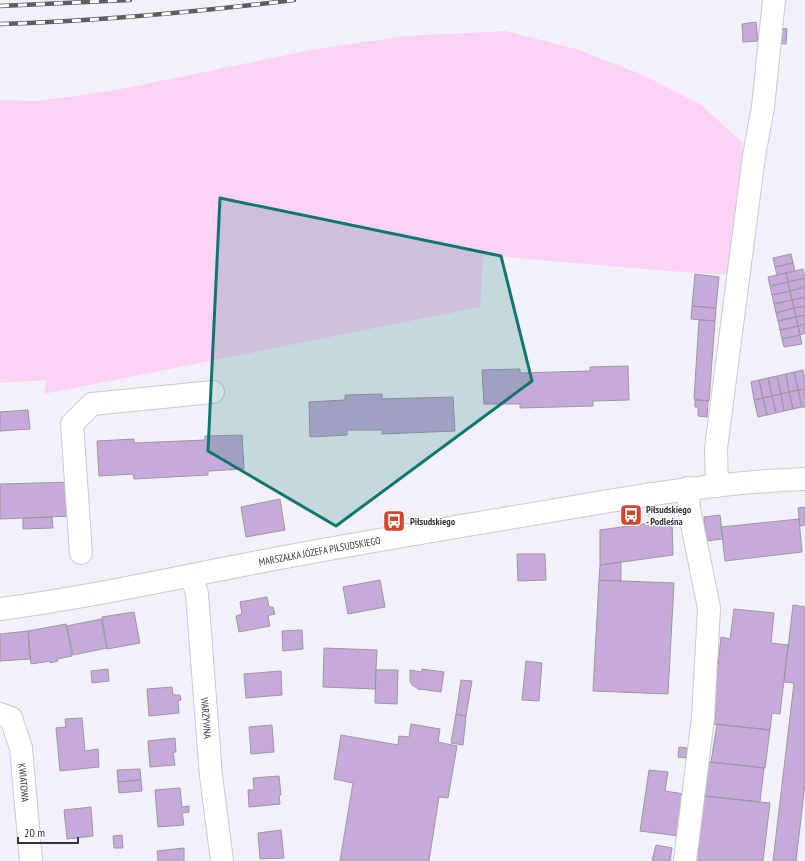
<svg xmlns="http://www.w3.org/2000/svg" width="805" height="861" viewBox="0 0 805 861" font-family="'PT Sans Narrow',sans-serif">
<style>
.green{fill:#fcd3f5}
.building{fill:#c6aad9;stroke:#9c979f}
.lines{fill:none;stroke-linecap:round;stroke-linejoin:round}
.minor-casing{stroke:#cac9d1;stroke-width:24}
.minor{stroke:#fff;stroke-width:22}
.rail-casing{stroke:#5e5d62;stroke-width:4.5}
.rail{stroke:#fff;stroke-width:3;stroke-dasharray:9;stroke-linecap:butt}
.marked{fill:#0f766e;fill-opacity:0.2;stroke:#0f766e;stroke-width:3;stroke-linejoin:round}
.labels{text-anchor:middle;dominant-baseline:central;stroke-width:3;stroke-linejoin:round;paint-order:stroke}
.poi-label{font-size:10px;font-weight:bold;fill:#353438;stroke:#fff;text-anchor:start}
.street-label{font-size:10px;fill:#353438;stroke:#fff}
</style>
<rect width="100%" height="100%" fill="#f2f1fa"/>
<path class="green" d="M 506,31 L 576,49 L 641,74 L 700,104 L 743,143 L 729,275 L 667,271 L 483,255 L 480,307 L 44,394 L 47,380 L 0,383 L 0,100 L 35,101 L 82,95 L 116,90 L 311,50 L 405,36 Z"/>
<path class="building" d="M 756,22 L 758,41 L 743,42 L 742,24 Z
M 777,28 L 787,29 L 786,44 L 775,43 Z
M 791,254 L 793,263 L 775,267 L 773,258 Z
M 793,263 L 795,271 L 777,275 L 775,267 Z
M 803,269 L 805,278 L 788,282 L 786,273 Z
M 786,273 L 788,282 L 770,286 L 768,277 Z
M 695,274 L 719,277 L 716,308 L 692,306 Z
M 805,278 L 805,287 L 790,291 L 788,282 Z
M 788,282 L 790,291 L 772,295 L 770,286 Z
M 805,287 L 805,297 L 792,300 L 790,291 Z
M 790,291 L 792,300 L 774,304 L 772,295 Z
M 805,297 L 805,306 L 794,308 L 792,300 Z
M 792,300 L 794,308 L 776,313 L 774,304 Z
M 692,306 L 716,308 L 715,321 L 691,319 Z
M 805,306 L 805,315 L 796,317 L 794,308 Z
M 794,308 L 796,317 L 778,321 L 776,313 Z
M 805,315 L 805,324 L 798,326 L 796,317 Z
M 796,317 L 798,326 L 780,330 L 778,321 Z
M 699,320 L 715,321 L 709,401 L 694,399 Z
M 805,324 L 805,333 L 800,335 L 798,326 Z
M 798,326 L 800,335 L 782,339 L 780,330 Z
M 800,335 L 802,344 L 784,347 L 782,339 Z
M 628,366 L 629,400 L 593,401 L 593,406 L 520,408 L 520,404 L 484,404 L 482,370 L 520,369 L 520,373 L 590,371 L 590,367 Z
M 803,370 L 805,379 L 805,389 L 798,390 L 794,372 Z
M 794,372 L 798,390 L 789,392 L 786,374 Z
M 786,374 L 789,392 L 781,394 L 777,376 Z
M 777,376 L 781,394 L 772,396 L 768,378 Z
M 768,378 L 772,396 L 763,398 L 759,380 Z
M 759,380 L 763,398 L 754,400 L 751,382 Z
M 805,389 L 805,407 L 802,407 L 798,390 Z
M 798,390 L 802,407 L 793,409 L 789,392 Z
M 789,392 L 793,409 L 784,411 L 781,394 Z
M 382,394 L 382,399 L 453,397 L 455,431 L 382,434 L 382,430 L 347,430 L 347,435 L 310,437 L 309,402 L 345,400 L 345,395 Z
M 781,394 L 784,411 L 776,413 L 772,396 Z
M 772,396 L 776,413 L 767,415 L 763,398 Z
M 763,398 L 767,415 L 758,417 L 754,400 Z
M 695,400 L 708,401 L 707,417 L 698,416 L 698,407 L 695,407 Z
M 28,410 L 30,429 L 0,431 L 0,412 Z
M 242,435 L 244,469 L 208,471 L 208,475 L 134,479 L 133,474 L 99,476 L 97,441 L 134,439 L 134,443 L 205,440 L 205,436 Z
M 72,482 L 73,516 L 0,519 L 0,484 Z
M 280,499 L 285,530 L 246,537 L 241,507 Z
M 805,507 L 805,525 L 800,526 L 798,508 Z
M 720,515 L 723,539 L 706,541 L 704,517 Z
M 52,517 L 53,528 L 23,529 L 23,518 Z
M 799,519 L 802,552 L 725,561 L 721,527 Z
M 672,520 L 673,555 L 600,565 L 600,530 Z
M 517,554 L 545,554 L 546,580 L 518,581 Z
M 621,562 L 621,581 L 599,580 L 600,565 Z
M 380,580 L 385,607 L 348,614 L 343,587 Z
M 599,580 L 674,583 L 668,694 L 593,691 Z
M 267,597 L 269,607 L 273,607 L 275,614 L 270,615 L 268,617 L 270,626 L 239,632 L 236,616 L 242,614 L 240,602 Z
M 793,605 L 805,607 L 805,784 L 796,861 L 773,861 L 794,683 L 784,682 Z
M 734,609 L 774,613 L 771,643 L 788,645 L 780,714 L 772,713 L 770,730 L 712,724 L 721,637 L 730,639 Z
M 134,612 L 140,643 L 107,649 L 102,617 Z
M 101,619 L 107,648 L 73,655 L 67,626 Z
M 66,624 L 72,656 L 57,659 L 58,661 L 50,663 L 50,661 L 31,664 L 28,631 Z
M 302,630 L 303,649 L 283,651 L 282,631 Z
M 28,631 L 30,659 L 0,661 L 0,634 Z
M 324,648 L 377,650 L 375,689 L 323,687 Z
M 526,661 L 542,663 L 539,701 L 522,700 Z
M 108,669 L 109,681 L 92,683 L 91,671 Z
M 422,669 L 444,672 L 441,692 L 420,689 L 420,690 L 412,685 L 410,681 L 410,670 L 422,672 Z
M 376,670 L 398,670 L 397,704 L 375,703 Z
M 281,671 L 282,695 L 246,698 L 244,674 Z
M 461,680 L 472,681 L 466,716 L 456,714 Z
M 172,687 L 173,695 L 180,695 L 181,700 L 178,701 L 179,713 L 149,716 L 147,689 Z
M 456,714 L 466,716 L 463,745 L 451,743 Z
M 82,718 L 85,751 L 98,749 L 99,767 L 60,771 L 56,728 L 66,727 L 65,719 Z
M 411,724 L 440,729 L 438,742 L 457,746 L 448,798 L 439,797 L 429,861 L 340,861 L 353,783 L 334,779 L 341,735 L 398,745 L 399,736 L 409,737 Z
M 717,724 L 770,730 L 765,768 L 711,762 Z
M 272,725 L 274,752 L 251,754 L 249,727 Z
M 175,738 L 176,752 L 173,752 L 175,765 L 150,767 L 148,741 Z
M 679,747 L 687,748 L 686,758 L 678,757 Z
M 709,762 L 764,768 L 760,802 L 704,796 Z
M 140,769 L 141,780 L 118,782 L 117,770 Z
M 649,770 L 668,772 L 665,791 L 684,794 L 679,836 L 640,831 Z
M 279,776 L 281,795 L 279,795 L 280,804 L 249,807 L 248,790 L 254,790 L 253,778 Z
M 141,780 L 142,791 L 119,793 L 118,782 Z
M 180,788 L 182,807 L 189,806 L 189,812 L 182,813 L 184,825 L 158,827 L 155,790 Z
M 704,796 L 770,803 L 763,861 L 696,861 Z
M 91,807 L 93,836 L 67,839 L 64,810 Z
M 281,830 L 284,858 L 260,859 L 258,833 Z
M 122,835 L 123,848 L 114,848 L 113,836 Z
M 656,845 L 672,848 L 670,861 L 654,861 L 652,860 Z
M 184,848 L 184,861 L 158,861 L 157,851 Z"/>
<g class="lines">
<g class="minor-casing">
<g id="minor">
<path d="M 717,486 L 716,448 L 754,156 L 763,107 L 774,0"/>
<path d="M 81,553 L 72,424 L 92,404 L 213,392"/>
<path id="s1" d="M 192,576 L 197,594 L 211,776 L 222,861"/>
<path id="s2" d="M 0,609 C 92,597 183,576 274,559 C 364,542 455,527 545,512 C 631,497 717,482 805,479"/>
<path id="s3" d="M 0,714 L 11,718 L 21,748 L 31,861"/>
<path d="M 685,861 L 703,718 L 709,608 L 689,509 L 688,488"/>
</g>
</g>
<use href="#minor" class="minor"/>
<g class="rail-casing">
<path id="rail" d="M 0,6 L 130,0
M 0,24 C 99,21 196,12 294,0"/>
</g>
<use href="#rail" class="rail"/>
</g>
<path class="marked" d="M 220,198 L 501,256 L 532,381 L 336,526 L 208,451 Z"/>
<defs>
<g id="bus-square" transform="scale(1.15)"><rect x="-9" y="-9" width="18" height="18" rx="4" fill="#d1462e" stroke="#fff"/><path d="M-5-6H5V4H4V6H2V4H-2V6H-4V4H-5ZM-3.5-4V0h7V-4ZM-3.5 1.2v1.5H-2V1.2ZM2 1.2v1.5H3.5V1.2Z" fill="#fff"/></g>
</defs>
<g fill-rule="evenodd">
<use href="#bus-square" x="631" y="515"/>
<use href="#bus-square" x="394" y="521"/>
</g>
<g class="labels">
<g class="poi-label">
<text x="646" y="509">Piłsudskiego<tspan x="646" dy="12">- Podleśna</tspan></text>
<text x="410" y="521">Piłsudskiego</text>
</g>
<g class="street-label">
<text stroke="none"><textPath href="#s2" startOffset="325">MARSZAŁKA JÓZEFA PIŁSUDSKIEGO</textPath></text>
<text stroke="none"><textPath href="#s1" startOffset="143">WARZYWNA</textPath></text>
<text stroke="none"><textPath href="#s3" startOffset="78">KWIATOWA</textPath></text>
</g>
</g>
<path d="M18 837v6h60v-6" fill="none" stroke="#353438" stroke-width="2"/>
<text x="24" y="837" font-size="12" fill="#353438" stroke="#ffffff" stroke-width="3" paint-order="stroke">20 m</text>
</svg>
